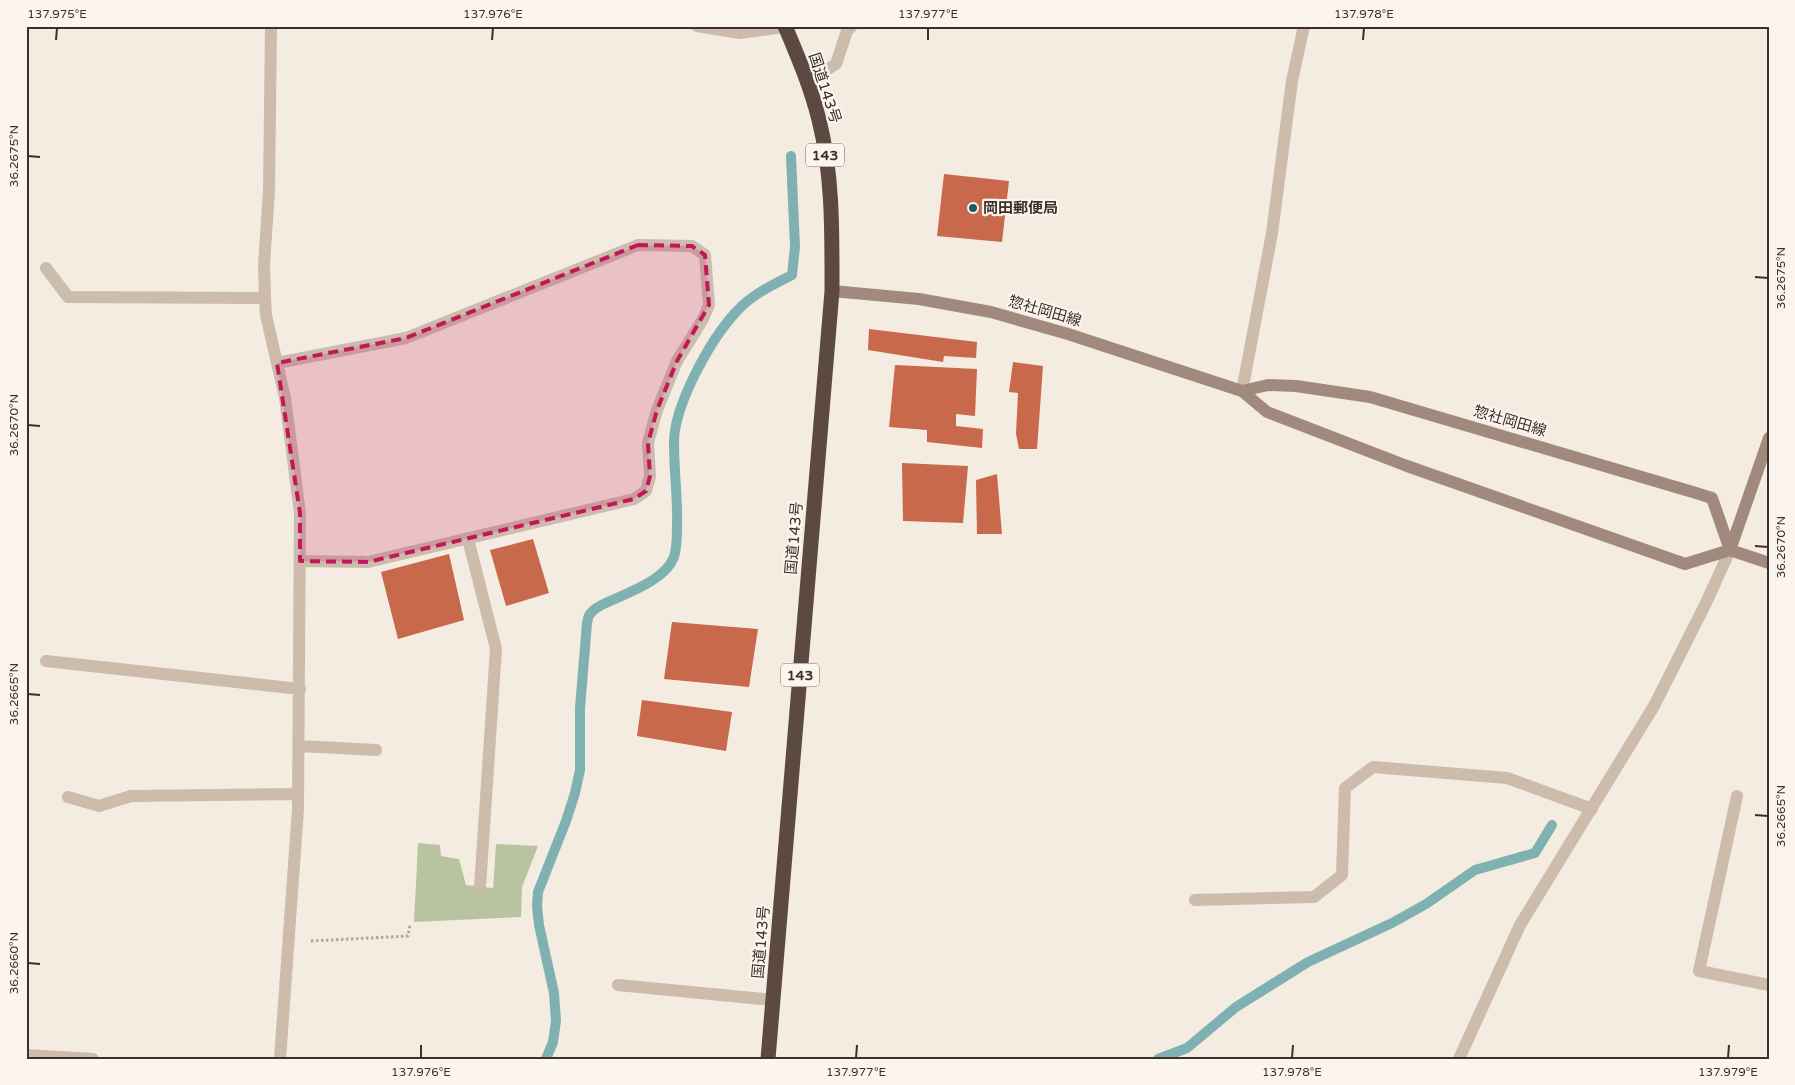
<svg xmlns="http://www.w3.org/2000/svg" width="1795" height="1085" viewBox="0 0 1795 1085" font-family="'Varela Round','Noto Sans JP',sans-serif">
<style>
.green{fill:#b8c4a0}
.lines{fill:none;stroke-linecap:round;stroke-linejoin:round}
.stream{stroke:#7fb0b2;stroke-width:10}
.building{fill:#c8694b}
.path{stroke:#b9a596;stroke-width:3;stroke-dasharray:2.5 2.5;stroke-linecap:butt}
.lane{stroke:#cdbbac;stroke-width:12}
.street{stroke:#cdbbac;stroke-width:12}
.secondary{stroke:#a18a7d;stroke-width:12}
.highway{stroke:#5c4a42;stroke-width:15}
.marked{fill:#c2185b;fill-opacity:0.2;stroke:#c2185b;stroke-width:4;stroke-dasharray:10 6;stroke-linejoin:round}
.ticks{fill:none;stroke:#3b302b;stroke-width:2}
.poi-dot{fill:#1f5a5e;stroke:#fbf5ee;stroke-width:2}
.labels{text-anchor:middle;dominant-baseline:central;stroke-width:4.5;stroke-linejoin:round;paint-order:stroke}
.shield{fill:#fbf5ee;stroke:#756b66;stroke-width:1}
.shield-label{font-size:14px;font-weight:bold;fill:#3b302b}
.street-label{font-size:15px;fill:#3b302b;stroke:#fbf5ee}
.poi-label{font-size:15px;font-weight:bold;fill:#3b302b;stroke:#fbf5ee;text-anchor:start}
.neatline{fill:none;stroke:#3b302b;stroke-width:2}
.ticks-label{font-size:12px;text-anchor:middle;fill:#3b302b}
</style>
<rect width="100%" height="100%" fill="#f4ebe1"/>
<path class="green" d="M 418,843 L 440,845 L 441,856 L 459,859 L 466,885 L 493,888 L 496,844 L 538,846 L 522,887 L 521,917 L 414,922 Z"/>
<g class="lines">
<path class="stream" d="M 546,1059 L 553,1042 L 556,1021 L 554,993 L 539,925 L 537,906 L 538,892 L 566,821 L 575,793 L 580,770 L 580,708 L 587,623 C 588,620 588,615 591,613 C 595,607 604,604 610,601 C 630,592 666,579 674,557 C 677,547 677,537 677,527 C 678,499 674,472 674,444 C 673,407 710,340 736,312 C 751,295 772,285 792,275 L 795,247 L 791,156
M 1158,1059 L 1187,1048 L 1236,1007 L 1308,962 L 1392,923 L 1426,904 L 1475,870 L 1535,853 L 1552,825"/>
</g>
<path class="building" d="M 944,174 L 1009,181 L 1002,242 L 937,236 Z
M 869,329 L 977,342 L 976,358 L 944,356 L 943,362 L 868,350 Z
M 1013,362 L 1043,366 L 1037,449 L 1019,449 L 1016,434 L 1018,393 L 1009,392 Z
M 895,365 L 977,369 L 975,416 L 956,414 L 956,426 L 983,429 L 982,448 L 927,442 L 927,430 L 889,427 Z
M 902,463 L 968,466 L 963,523 L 903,521 Z
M 997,474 L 1002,534 L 977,534 L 976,480 Z
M 533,539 L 549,593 L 506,606 L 490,550 Z
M 449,554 L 464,620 L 398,639 L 381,572 Z
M 672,622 L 758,629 L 749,687 L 664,679 Z
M 642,700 L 732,712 L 726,751 L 637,736 Z"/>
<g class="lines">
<path class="path" d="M 311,941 L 408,936 L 410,925"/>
<path class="lane" d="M 46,268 L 68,297 L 265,298
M 618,985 L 773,1000"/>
<path class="street" d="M 271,26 L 269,191 L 264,265 L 265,298 L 266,315 L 285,398 L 300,513 L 298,809 L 280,1059
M 697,26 L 740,33 L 785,27
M 807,82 L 836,64 L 847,31 L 852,26
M 277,363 L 406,338 L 638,245 L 692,246 L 705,255 L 709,305 L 703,319 L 677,361 L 657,410 L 648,443 L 650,476 L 646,491 L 634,499 L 368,562 L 300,561
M 1242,391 L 1272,233 L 1292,81 L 1304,26
M 468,539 L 496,649 L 480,887
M 46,661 L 300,689
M 299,746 L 376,750
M 1737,796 L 1699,971 L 1769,985
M 68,797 L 99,806 L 131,796 L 298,794
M 1195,900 L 1314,897 L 1342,875 L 1345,788 L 1373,767 L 1507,778 L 1592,809
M 26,1055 L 93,1059
M 1459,1059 L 1520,925 L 1654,706 L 1706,603 L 1730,550"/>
<path class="secondary" d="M 832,291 L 919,299 L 991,312 L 1068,334 L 1242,391 L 1267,412 L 1407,466 L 1685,564 L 1730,550 L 1769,563
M 1242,391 L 1268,385 L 1296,386 L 1370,397 L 1696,493 L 1712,498 L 1730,550
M 1730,550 L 1769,438"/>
<path class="highway" d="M 768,1059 L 832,291 C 832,234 833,175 819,120 C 811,87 798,57 785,26"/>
</g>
<path class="marked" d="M 638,245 L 692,246 L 705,255 L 709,305 L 677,361 L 657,410 L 648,443 L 650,476 L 646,491 L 634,499 L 368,562 L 300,561 L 300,513 L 277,363 L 406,338 Z"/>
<path class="ticks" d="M 56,40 L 57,28M 492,40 L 493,28M 928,40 L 928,28M 1363,40 L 1364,28M 28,156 L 40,157M 1755,277 L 1768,278M 28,425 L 40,426M 1755,546 L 1768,547M 28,694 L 40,695M 1755,815 L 1768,816M 28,963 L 40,964M 421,1058 L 421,1045M 856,1058 L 857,1045M 1292,1058 L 1293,1045M 1728,1058 L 1729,1045"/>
<circle class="poi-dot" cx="973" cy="208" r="5"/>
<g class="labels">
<g class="shield">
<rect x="806" y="143.5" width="38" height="23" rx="4"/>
<rect x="781" y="663.5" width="38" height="23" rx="4"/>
</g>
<g class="shield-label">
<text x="825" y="155">143</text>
<text x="800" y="675">143</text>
</g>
<g class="street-label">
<text transform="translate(825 88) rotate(72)">国道143号</text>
<text transform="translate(1045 311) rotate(16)">惣社岡田線</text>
<text transform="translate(1510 421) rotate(16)">惣社岡田線</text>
<text transform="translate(794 538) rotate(-85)">国道143号</text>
<text transform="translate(761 942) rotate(-85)">国道143号</text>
</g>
<g class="poi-label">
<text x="983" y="208">岡田郵便局</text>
</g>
</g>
<rect width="1795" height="1085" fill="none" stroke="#fbf5ee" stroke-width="55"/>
<rect x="28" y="28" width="1740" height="1030" class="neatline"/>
<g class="ticks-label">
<text x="57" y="18">137.975°E</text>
<text x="493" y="18">137.976°E</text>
<text x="928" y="18">137.977°E</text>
<text x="1364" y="18">137.978°E</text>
<text transform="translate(14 156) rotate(-90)" y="4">36.2675°N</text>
<text transform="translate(1781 278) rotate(-90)" y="4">36.2675°N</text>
<text transform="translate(14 425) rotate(-90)" y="4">36.2670°N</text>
<text transform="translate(1781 547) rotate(-90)" y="4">36.2670°N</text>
<text transform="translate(14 694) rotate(-90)" y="4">36.2665°N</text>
<text transform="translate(1781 816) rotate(-90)" y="4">36.2665°N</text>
<text transform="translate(14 963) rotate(-90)" y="4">36.2660°N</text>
<text x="421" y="1076">137.976°E</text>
<text x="856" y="1076">137.977°E</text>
<text x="1292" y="1076">137.978°E</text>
<text x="1728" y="1076">137.979°E</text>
</g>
</svg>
